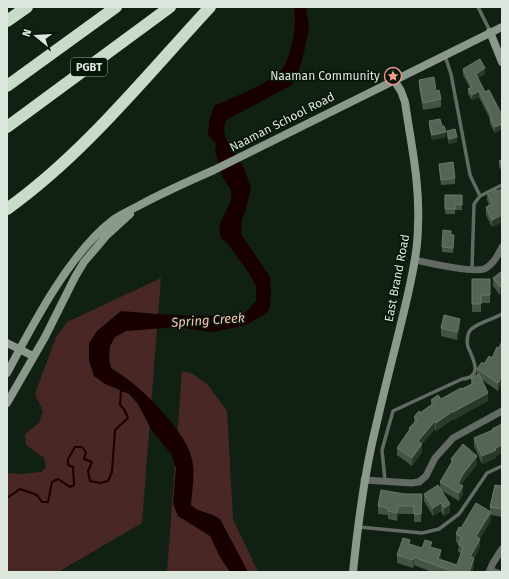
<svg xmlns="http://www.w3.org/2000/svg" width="509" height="579" viewBox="0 0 509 579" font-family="'Fira Sans',sans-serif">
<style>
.green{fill:#482724}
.water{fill:#180000}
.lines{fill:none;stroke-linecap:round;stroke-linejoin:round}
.stream{stroke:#180000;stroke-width:2}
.lane{stroke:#626a63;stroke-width:3.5}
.street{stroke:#626a63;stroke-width:7}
.secondary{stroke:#8b988c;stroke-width:8}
.highway{stroke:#c7dbc8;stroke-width:12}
.wall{fill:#435444}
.shaded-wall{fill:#283929}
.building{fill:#546455;stroke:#69786a}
.labels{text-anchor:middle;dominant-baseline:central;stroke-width:3.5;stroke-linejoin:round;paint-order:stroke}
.shield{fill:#081609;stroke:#9ca89d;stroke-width:1}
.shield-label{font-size:11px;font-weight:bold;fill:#dce7dd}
.poi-label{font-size:12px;fill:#dce7dd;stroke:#081609;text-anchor:end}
.street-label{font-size:12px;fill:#dce7dd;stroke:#081609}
.water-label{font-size:13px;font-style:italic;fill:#fbc1bb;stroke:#081609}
</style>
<rect width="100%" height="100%" fill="#102012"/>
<path class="green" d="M 161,278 L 142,523 L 58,572 L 7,572 L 7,473 L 23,474 L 41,472 L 46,467 L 44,458 L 26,445 L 25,434 L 39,423 L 43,411 L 35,394 L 56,337 L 67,322 Z
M 182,371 L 193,374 L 208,385 L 227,411 L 233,519 L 258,572 L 167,572 Z"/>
<path class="water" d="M 294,7 L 306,7 L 309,28 L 304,52 L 298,74 L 292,85 L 226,120 L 224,129 L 225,137 L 244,168 L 251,188 L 246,209 L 242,219 L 241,234 L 270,277 L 271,291 L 270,305 L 268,312 L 246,325 L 213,332 L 177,327 L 126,331 L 115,337 L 110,346 L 109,359 L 111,368 C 137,384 156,403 174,426 C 181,436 188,444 191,456 C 196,472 192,488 191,505 C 200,513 210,512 220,519 L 248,572 L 230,572 L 220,557 L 210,536 L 178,516 L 173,504 L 176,468 L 171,454 L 151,429 L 138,404 L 129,394 L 105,384 L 94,376 L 89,360 L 89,343 L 97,331 L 121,311 L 170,315 L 236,316 L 246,312 L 256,301 L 256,286 L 249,273 L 228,244 L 221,238 L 219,226 L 231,200 L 231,190 L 222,176 L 215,151 L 216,144 L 208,135 L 209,121 L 214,106 C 232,97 270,84 282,69 C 287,62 289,55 291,47 C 295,33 296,20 294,7 Z"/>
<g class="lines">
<path class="stream" d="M 7,498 L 20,489 L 37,495 L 42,502 L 48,502 L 52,482 L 58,479 L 70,487 L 74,485 L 73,467 L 68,465 L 68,459 L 75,447 L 82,447 L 86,452 L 84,459 L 92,462 L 88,471 L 90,481 L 100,483 L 108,481 L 112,472 L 115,430 L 128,418 L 124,409 L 120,405 L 121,389"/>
<path class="lane" d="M 478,7 L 490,31
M 445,56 L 451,74 L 470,175 L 480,196
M 472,269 L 474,204 L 480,196 L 502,185
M 385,481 L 382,450 L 393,411 L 462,379 C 484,377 473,359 468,347 C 467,343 467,337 469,332 C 473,324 494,319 502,314
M 359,527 L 422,533 L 439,529 L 459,514 L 487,473 L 502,466
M 491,569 L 500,572"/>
<path class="street" d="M 415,260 C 429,263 472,273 484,269 C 493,265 498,255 502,247
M 364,480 L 411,483 L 419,482 L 426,476 L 435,458 L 453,438 L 502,411
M 489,572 L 493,563 L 502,549"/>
<path class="secondary" d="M 490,32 L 502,62
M 7,343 L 33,356
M 7,373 C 33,324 69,254 113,220 C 121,214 131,210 140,205 C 164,192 189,181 214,170 L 502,27
M 7,403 L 45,337 L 75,277 L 84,262 L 107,235 L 130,214
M 353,572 C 358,523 364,474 376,426 C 386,382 398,338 408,294 C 413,271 418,248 418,225 C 420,183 411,144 405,102 L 401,91 L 394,80"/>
<path class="highway" d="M 7,21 L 27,7
M 7,86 L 116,7
M 7,127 L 170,7
M 7,209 C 84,154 146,76 210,7"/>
</g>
<path class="wall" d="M 463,69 L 485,74 L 478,78 L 485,92 L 502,115 L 502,129 L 495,133 L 490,124 L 490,119 L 479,97 L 472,100 L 468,94 L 468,89 L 470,88 L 463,75 Z
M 419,80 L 436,91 L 441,99 L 441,107 L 423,110 L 419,88 Z
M 429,121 L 442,126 L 446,137 L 432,140 L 429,127 Z
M 447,131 L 457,142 L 449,144 L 447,137 Z
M 502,160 L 502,171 L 499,167 L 499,161 Z
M 439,164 L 455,178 L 455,184 L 441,185 L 439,169 Z
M 495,189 L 492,227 L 486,215 L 486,207 L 489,205 L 487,200 L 487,192 Z
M 445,195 L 462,195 L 462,210 L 455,210 L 455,214 L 445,214 Z
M 451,235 L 454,241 L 453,253 L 442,252 L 442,247 Z
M 502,271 L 502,293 L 500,295 L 493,286 L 493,278 Z
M 472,279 L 490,279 L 490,303 L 481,303 L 481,312 L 472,312 Z
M 460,327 L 457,340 L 441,336 L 441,328 Z
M 499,348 L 498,391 L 481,379 L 488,401 L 453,420 L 453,419 L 436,431 L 435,429 L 422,444 L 422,452 L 412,466 L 397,455 L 397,448 L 409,431 L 409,428 L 414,423 L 414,417 L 431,405 L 431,400 L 441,399 L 471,384 L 471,378 L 477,375 L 477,369 L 492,358 Z
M 502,424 L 502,453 L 496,456 L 496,458 L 482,464 L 474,446 L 474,438 L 492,430 L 492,429 Z
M 451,459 L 477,464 L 463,482 L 461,485 L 463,494 L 459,501 L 442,491 L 450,512 L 444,516 L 441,511 L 433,516 L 424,501 L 424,494 L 440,489 L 440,482 L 451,463 Z
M 502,486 L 502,517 L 491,515 L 491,520 L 480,538 L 480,547 L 474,558 L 474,566 L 472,572 L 432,572 L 414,565 L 413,568 L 397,563 L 397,555 L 410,544 L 422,548 L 432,547 L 441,558 L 441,559 L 457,565 L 461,553 L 458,552 L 459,543 L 456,542 L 456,534 L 461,528 L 490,511 L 490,507 Z
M 405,494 L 422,494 L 421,522 L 414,522 L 414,514 L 398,514 L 397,521 L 388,519 L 388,515 L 378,514 L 378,506 Z"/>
<path class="shaded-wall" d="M 485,68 L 485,74 L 476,79 L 476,74 Z
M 479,91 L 479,97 L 472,100 L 472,95 Z
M 502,124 L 502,129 L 495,133 L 495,127 Z
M 446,132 L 446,137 L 432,140 L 432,135 Z
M 457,137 L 457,142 L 449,144 L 449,139 Z
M 502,215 L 502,223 L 492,227 L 492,220 Z
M 502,285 L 502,293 L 500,295 L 500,287 Z
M 460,319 L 460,327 L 457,340 L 457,332 Z
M 502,376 L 502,384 L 498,391 L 498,383 Z
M 488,393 L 488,401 L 453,420 L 453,412 Z
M 453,411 L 453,419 L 436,431 L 436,423 Z
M 435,421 L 435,429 L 422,444 L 422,452 L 412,466 L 412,458 L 418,441 Z
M 502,445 L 502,453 L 496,456 L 496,458 L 482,464 L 482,456 Z
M 477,456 L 477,464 L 463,482 L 458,492 L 458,484 L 463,474 Z
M 463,486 L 463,494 L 459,501 L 459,493 Z
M 441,503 L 441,511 L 433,516 L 433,508 Z
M 450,504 L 450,512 L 444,516 L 444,508 Z
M 398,506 L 398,514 L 397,521 L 397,513 Z
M 491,512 L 491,520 L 476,544 L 476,536 Z
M 480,539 L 480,547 L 470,565 L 470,557 Z
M 441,550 L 441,558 L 438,567 L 438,559 Z
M 414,557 L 414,565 L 413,568 L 413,560 Z
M 474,558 L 474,566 L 472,572 L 469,572 Z"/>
<path class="building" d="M 480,59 L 485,68 L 476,74 L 485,92 L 489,90 L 502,115 L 502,124 L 495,127 L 490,119 L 492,118 L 479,91 L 472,95 L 468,89 L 472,87 L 463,69 Z
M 434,77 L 436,91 L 439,90 L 441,99 L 423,103 L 419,80 Z
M 440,119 L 442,126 L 444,126 L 446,132 L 432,135 L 429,121 Z
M 455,129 L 457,137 L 449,139 L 447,131 Z
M 502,160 L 502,166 L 499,161 Z
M 453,162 L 455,178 L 441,180 L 439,164 Z
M 495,189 L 497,191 L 502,189 L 502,215 L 492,220 L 486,207 L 492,204 L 487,192 Z
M 445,195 L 462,195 L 462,205 L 455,204 L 455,209 L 445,209 Z
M 443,230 L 451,231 L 451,235 L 454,235 L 453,248 L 442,247 Z
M 502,271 L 502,285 L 500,287 L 493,278 Z
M 472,279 L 490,279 L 490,295 L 481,295 L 481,304 L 472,304 Z
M 444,315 L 460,319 L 457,332 L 441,328 Z
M 502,341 L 502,376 L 498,383 L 477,369 L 482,362 L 484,364 L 489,356 L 492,358 L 497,347 L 499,348 Z
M 479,374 L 488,393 L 453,412 L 453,411 L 436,423 L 435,421 L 418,441 L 422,444 L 412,458 L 397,448 L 410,429 L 409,428 L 417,420 L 414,417 L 419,411 L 420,413 L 434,403 L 431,400 L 438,395 L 441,399 L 461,388 L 462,389 L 474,383 L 471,378 Z
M 502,424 L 502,445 L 495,448 L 496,450 L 482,456 L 474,438 L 493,430 L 492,429 Z
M 463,444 L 477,456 L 463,474 L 458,484 L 463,486 L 459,493 L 440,482 L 453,460 L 451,459 Z
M 438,485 L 450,504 L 444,508 L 441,503 L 433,508 L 424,494 Z
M 495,485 L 502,486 L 502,509 L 490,507 Z
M 381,490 L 405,494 L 422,494 L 421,514 L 414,514 L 414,506 L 398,506 L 397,513 L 388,511 L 388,508 L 378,506 Z
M 476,503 L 491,512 L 476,536 L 480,539 L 470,557 L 474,558 L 469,572 L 454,572 L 414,557 L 413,560 L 397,555 L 403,538 L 410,540 L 409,544 L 422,548 L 425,540 L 432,542 L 430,547 L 441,550 L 438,559 L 457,565 L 463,547 L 458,544 L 462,537 L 456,534 L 459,527 L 461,528 Z"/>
<defs>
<g id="sight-ring" transform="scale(0.9)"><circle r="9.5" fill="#081609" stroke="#f59c93" stroke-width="1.5"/><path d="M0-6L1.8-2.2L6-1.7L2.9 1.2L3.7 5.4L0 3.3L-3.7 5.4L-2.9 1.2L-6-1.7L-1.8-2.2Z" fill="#f59c93"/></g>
</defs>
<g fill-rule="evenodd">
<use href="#sight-ring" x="393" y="76"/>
</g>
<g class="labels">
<rect class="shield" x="71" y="58" width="36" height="18" rx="3"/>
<g class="shield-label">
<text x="89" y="67">PGBT</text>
</g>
<g class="poi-label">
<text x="380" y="76">Naaman Community</text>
</g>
<g class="street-label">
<text transform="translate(282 122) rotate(-27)">Naaman School Road</text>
<text transform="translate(397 278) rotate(-79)">East Brand Road</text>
</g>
<g class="water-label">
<text transform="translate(208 320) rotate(-4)">Spring Creek</text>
</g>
</g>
<rect width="509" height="579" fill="none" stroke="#dce7dd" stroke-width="16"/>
<g transform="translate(36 36) rotate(288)" stroke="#081609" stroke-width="3" paint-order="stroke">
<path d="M0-3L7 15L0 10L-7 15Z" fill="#dce7dd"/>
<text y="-6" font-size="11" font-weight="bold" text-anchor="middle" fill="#dce7dd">N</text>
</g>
</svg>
